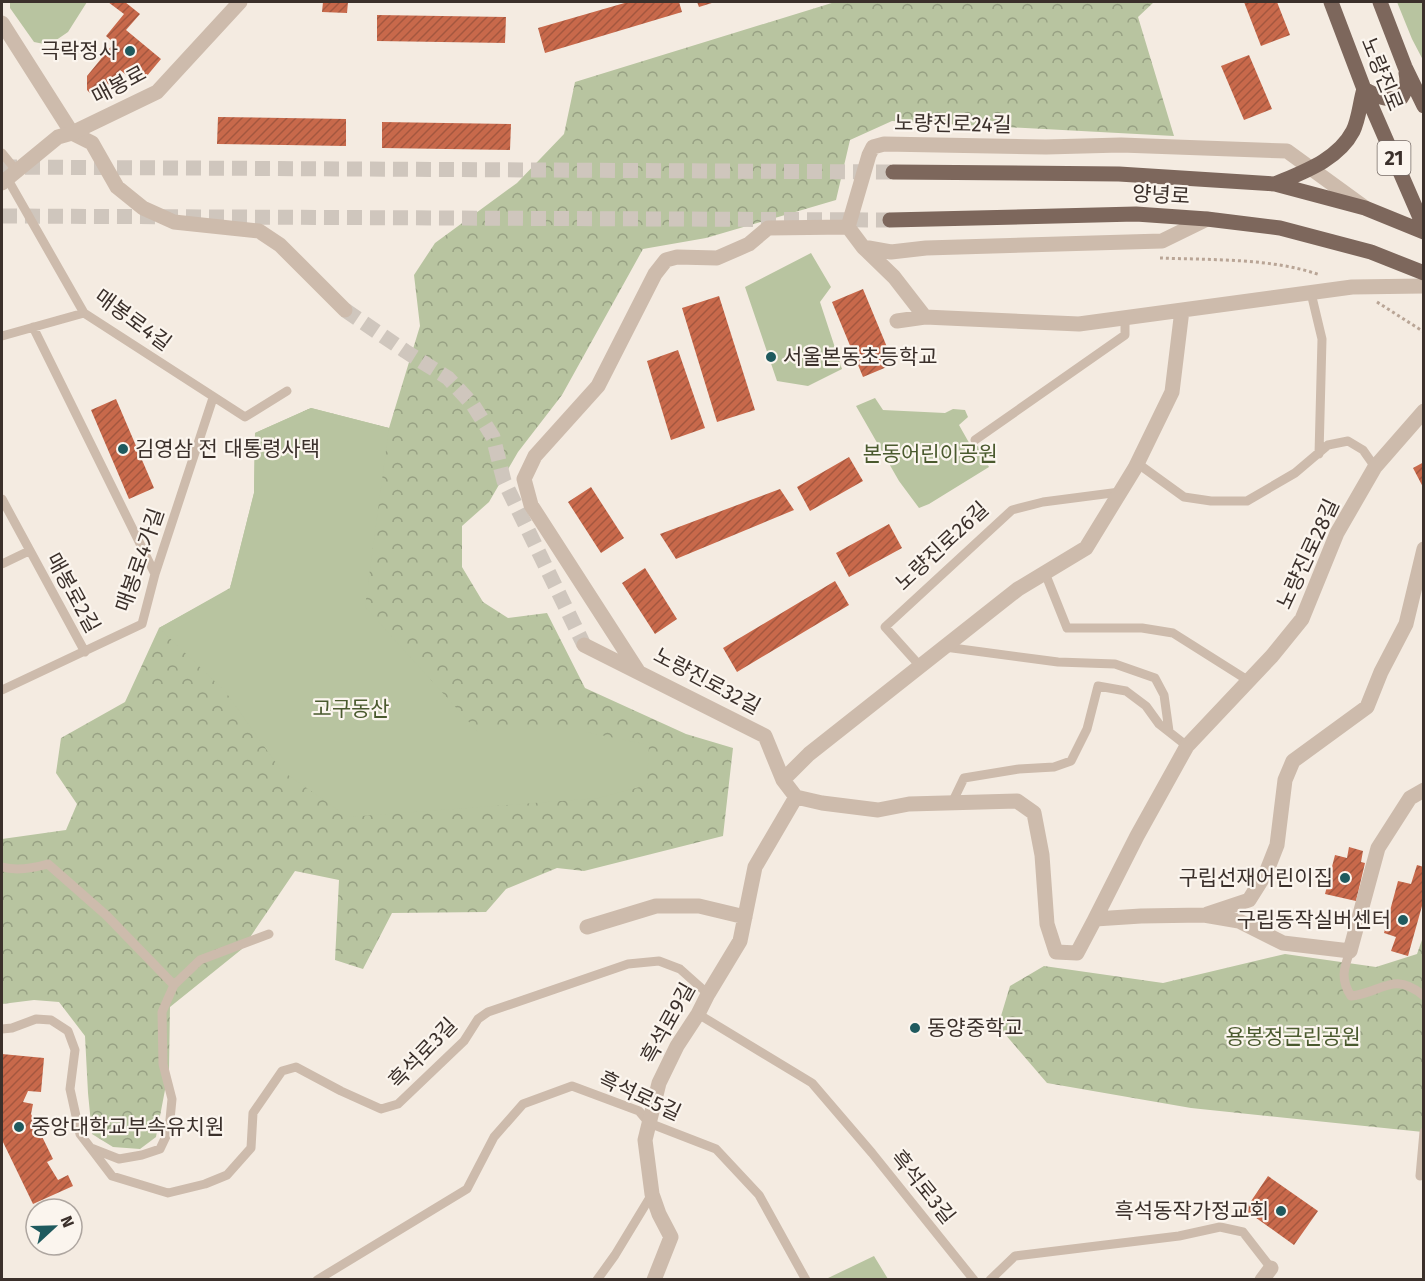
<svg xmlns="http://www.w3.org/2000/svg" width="1425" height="1281" viewBox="0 0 1425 1281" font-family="'Fira Sans','Noto Sans KR',sans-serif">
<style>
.forest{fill:url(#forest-crowns)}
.park{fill:#b8c4a0}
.building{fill:url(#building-hatch)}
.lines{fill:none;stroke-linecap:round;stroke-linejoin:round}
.minor-tunnel{stroke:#cfc6bd;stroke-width:15;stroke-dasharray:15 8;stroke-linecap:butt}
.primary-tunnel{stroke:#cfc6bd;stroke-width:15;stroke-dasharray:15 8;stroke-linecap:butt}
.path{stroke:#b9a596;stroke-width:3;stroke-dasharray:3 3;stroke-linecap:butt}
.service{stroke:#cdbbac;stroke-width:9}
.minor{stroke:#cdbbac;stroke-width:15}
.tertiary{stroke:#cdbbac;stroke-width:15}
.primary{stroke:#7d675c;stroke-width:15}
.poi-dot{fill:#1f5a5e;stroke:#fbf5ee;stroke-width:2}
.labels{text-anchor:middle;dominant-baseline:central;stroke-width:4.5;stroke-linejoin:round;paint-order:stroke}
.shield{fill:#fbf5ee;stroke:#756b66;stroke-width:1.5}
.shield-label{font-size:20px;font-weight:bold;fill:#3b302b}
.poi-label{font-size:21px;fill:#3b302b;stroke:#fbf5ee;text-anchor:end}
.street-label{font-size:21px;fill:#3b302b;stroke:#fbf5ee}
.park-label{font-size:21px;fill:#4a5a2e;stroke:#fbf5ee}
</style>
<defs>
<pattern id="forest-crowns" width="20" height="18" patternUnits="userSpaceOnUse" patternTransform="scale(1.5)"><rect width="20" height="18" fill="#b8c4a0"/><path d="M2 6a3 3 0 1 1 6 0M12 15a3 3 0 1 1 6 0" fill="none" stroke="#97a083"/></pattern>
<pattern id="building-hatch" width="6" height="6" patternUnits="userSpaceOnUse" patternTransform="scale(1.5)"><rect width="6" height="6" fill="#c8694b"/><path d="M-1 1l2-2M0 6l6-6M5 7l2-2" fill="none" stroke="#a4573f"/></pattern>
</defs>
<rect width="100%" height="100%" fill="#f4ebe1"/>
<path class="forest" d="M 835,2 L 1154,2 L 1138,17 L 1174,136 L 892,121 L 850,140 L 836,200 L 706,238 L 643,249 L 562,395 L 518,452 L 489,502 L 462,526 L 462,567 L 483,602 L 508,618 L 547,613 L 585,688 L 686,734 L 733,748 L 723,836 L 584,871 L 557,868 L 506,889 L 486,912 L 392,913 L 363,969 L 335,960 L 339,880 L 295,871 L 242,949 L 170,1007 L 169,1069 L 156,1137 L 140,1149 L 113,1147 L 92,1134 L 88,1093 L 85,1036 L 59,1002 L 34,1000 L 2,1004 L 2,839 L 66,830 L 77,804 L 56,773 L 61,738 L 125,702 L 159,628 L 230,588 L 254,493 L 255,433 L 311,408 L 389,428 L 420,326 L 414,275 L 435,243 L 517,183 L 564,134 L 575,82 Z
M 1423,937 L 1423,1132 L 1191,1108 L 1047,1083 L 998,1026 L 1010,986 L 1044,966 L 1163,983 L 1285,954 L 1376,967 L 1417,954 Z"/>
<path class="park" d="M 10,2 L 87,2 L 68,32 L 49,45 L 34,42 L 10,8 Z
M 1397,2 L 1423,2 L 1423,60 L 1412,39 Z
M 811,253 L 831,287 L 820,302 L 842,369 L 808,386 L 777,381 L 745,287 Z
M 875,398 L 883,410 L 945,413 L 953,409 L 965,410 L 968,417 L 959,425 L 972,448 L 978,446 L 989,467 L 929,504 L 919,508 L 899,481 L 856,406 Z
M 311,408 L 389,428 L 365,607 L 478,732 L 586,732 L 649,745 L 647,785 L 599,798 L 348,817 L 281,770 L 225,691 L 159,628 L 230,589 L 254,493 L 255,433 Z
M 874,1256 L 888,1279 L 826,1279 Z"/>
<path class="building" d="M 108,2 L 125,2 L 140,14 L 126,30 L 161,59 L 146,77 L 140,72 L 133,80 L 120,70 L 102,92 L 92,95 L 87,90 L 87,76 L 114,43 L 106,36 L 124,14 Z
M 323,2 L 348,2 L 347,13 L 322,12 Z
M 628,2 L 679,2 L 682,12 L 545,53 L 538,28 Z
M 697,2 L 715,2 L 699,7 Z
M 1244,2 L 1277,2 L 1290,35 L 1261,46 Z
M 377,15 L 506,17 L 505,43 L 377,41 Z
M 1249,55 L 1272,109 L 1244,120 L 1221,66 Z
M 218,117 L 346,119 L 346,146 L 217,144 Z
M 382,122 L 511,124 L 510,150 L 382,148 Z
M 863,289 L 894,364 L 863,377 L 832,302 Z
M 719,296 L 755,410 L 717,422 L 682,308 Z
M 678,350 L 705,428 L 671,440 L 647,361 Z
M 116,399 L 154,488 L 129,499 L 91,410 Z
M 849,457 L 863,481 L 810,511 L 797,487 Z
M 1424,462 L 1424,489 L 1413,468 Z
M 591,487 L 624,538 L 601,553 L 568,502 Z
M 780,489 L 794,510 L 676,559 L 660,534 Z
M 889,524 L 902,548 L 849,577 L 836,553 Z
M 645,568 L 677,619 L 655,634 L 622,583 Z
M 835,581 L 849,605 L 737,672 L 723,648 Z
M 1349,847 L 1363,851 L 1361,862 L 1365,863 L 1356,901 L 1325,894 L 1335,855 L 1347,858 Z
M 1417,865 L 1424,867 L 1424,907 L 1422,906 L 1408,956 L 1391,951 L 1396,937 L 1384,933 L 1398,881 L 1411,884 Z
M 2,1054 L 44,1058 L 41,1092 L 28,1091 L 23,1102 L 33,1104 L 31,1114 L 53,1159 L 47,1162 L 58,1180 L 68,1175 L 73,1186 L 33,1204 L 2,1140 Z
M 1268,1176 L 1318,1211 L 1294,1245 L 1245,1210 Z"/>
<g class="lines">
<path class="minor-tunnel" d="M 345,310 L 405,351 L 448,378 L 473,405 L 493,437 L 504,481 L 584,645"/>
<path class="primary-tunnel" d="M 2,167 L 893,172
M 2,216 L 890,220"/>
<path class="path" d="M 1160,258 C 1210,260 1273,258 1320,275
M 1377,302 L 1424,332"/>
<path class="service" d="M 2,153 L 16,170
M 7,178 L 84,313 L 245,417 L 287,391
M 1311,293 L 1322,339 L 1319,454
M 33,327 L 155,574
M 2,336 L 84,313
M 975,440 L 1125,335 L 1125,318
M 1137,463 L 1184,497 L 1211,501 L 1247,501 L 1295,473 L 1328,445 L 1348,441 L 1363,450 L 1375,467
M 2,499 L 85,652
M 2,564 L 29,551
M 1045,573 L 1067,628 L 1142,628 L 1173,633 L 1249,681
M 945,647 L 1058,662 L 1115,664 L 1155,678 L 1164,695 L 1169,731
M 920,666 L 885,627 L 1012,510 L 1043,502 L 1120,492
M 2,690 L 142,624 L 155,574 L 213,398
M 952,803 L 964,778 L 1019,769 L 1054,767 L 1071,761 L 1087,729 L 1098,686 L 1126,691 L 1146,706 L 1159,724 L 1187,746
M 2,867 C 16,871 34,868 48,864 L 106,915 L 174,985
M 1350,951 C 1344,968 1340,979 1351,996 C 1382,993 1393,970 1424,996
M 698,1014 L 812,1083 L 872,1153 L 974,1280
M 2,1029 L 12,1028 L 36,1019 L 51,1020 L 68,1031 L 75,1050 L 70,1089 L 80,1134 L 112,1176 L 168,1193 L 205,1184 L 227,1175 L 251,1148 L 253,1113 L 282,1071 L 296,1067 L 341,1091 L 381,1109 L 398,1104 L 464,1041 L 478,1019 L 488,1012 L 628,964 L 659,961 L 680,969 L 708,994
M 91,1148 L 119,1159 L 142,1155 L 160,1149 L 169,1130 L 172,1099 L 163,1064 L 162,1012 L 174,985 L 200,960 L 269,934
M 1420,1176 L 1424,1132
M 317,1280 L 467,1189 L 494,1137 L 523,1104 L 572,1086 L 639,1111 L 649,1123 L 716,1149 L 759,1195 L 806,1280
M 597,1280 L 615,1255 L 652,1194
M 990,1280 L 1015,1256 L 1179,1236 L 1220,1227 L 1243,1232 L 1271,1268"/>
<path class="minor" d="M 2,23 L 72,133 L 92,143 L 117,187 L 143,208 L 174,222 L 259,231 L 280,245 L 345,310
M 848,227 L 869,155 L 873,147 L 884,144 L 1046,147 L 1121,145 L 1287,151 L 1364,207
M 848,227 L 863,247 L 891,252 L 926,248 L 1162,241 L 1207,219
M 863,247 L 894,277 L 925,317
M 897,321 L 925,317 L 1079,324 L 1352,287 L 1424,286
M 584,645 L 765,736 L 783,780 L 796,797 L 822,803 L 878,810 L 909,804 L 1017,801 L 1034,813 L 1042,855 L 1047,924 L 1056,952 L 1077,953 L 1095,919 L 1141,916 L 1204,915 L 1239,921 L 1283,943 L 1350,951 L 1378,848 L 1410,798 L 1424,790
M 638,671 L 531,505 L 524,479 L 535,456 L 598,386 L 655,274 L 666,260 L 677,257 L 717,258 L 749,244 L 768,228 L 848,227
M 783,780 L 809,754 L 1018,589 L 1086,548 L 1135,468 L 1172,392 L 1182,310
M 1207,914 L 1249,900 L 1266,873 L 1277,845 L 1285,780 L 1293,761 L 1367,707 L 1381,672 L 1406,624 L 1424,549
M 1095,919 L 1137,836 L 1187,746 L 1272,656 L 1302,619 L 1337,533 L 1375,467 L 1424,411
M 587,927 L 656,906 L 699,906 L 745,917
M 654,1280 L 671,1237 L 659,1214 L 652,1194 L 645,1140 L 659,1083 L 677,1046 L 698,1014 L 708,994 L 740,941 L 755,867 L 796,797
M 1262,1280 L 1271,1268"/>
<path class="tertiary" d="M 2,183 L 58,137 L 72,133 L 157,92 L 240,2"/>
<path class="primary" d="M 1331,2 L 1364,89 L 1424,227
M 1380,2 L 1405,67 L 1424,106
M 1364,89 C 1377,96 1386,101 1401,98 C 1407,89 1408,83 1406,73
M 893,172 L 1119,174 L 1275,184 L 1365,208 L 1424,232
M 1275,184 C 1303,172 1338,160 1353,131 C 1359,119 1360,102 1364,89
M 890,220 L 1136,214 L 1207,219 L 1280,228 L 1371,252 L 1424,273"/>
</g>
<g class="poi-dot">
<circle cx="130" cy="51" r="6"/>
<circle cx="771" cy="357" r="6"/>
<circle cx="123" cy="449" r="6"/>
<circle cx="1345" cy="878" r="6"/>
<circle cx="1403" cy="920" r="6"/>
<circle cx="915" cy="1028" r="6"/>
<circle cx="19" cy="1127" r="6"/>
<circle cx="1281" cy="1211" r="6"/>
</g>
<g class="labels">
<rect class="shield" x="1377.5" y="141" width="33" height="34" rx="4.5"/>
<g class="shield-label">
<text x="1394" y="158">21</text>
</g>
<g class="poi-label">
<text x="118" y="51">극락정사</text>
<text x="783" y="357" text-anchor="start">서울본동초등학교</text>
<text x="135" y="449" text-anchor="start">김영삼 전 대통령사택</text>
<text x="1333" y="878">구립선재어린이집</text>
<text x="1391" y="920">구립동작실버센터</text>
<text x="927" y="1028" text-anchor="start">동양중학교</text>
<text x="31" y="1127" text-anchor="start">중앙대학교부속유치원</text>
<text x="1269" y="1211">흑석동작가정교회</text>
</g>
<g class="street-label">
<text transform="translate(1382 74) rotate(68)">노량진로</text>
<text transform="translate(119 85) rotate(-28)">매봉로</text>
<text transform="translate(953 124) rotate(1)">노량진로24길</text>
<text transform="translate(1161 195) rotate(3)">양녕로</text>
<text transform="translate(133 320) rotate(36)">매봉로4길</text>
<text transform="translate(942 546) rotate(-43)">노량진로26길</text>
<text transform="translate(1308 554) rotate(-65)">노량진로28길</text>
<text transform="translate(140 560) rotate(-71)">매봉로4가길</text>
<text transform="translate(73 593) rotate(61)">매봉로2길</text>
<text transform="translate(707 681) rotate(28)">노량진로32길</text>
<text transform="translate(668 1023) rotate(-61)">흑석로9길</text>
<text transform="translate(423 1053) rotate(-46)">흑석로3길</text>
<text transform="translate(640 1096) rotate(25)">흑석로5길</text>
<text transform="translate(923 1187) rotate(51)">흑석로3길</text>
</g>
<g class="park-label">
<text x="930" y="454">본동어린이공원</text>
<text x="351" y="709">고구동산</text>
<text x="1293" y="1037">용봉정근린공원</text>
</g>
</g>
<rect width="1425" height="1281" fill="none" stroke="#3b302b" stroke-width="6"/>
<g transform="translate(54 1227) rotate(68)"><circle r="28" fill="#fbf5ee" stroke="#aea6a0" stroke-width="1.5"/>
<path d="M0-4.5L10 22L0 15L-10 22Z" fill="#1f5a5e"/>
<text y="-9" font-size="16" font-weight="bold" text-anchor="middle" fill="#3b302b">N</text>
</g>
</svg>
